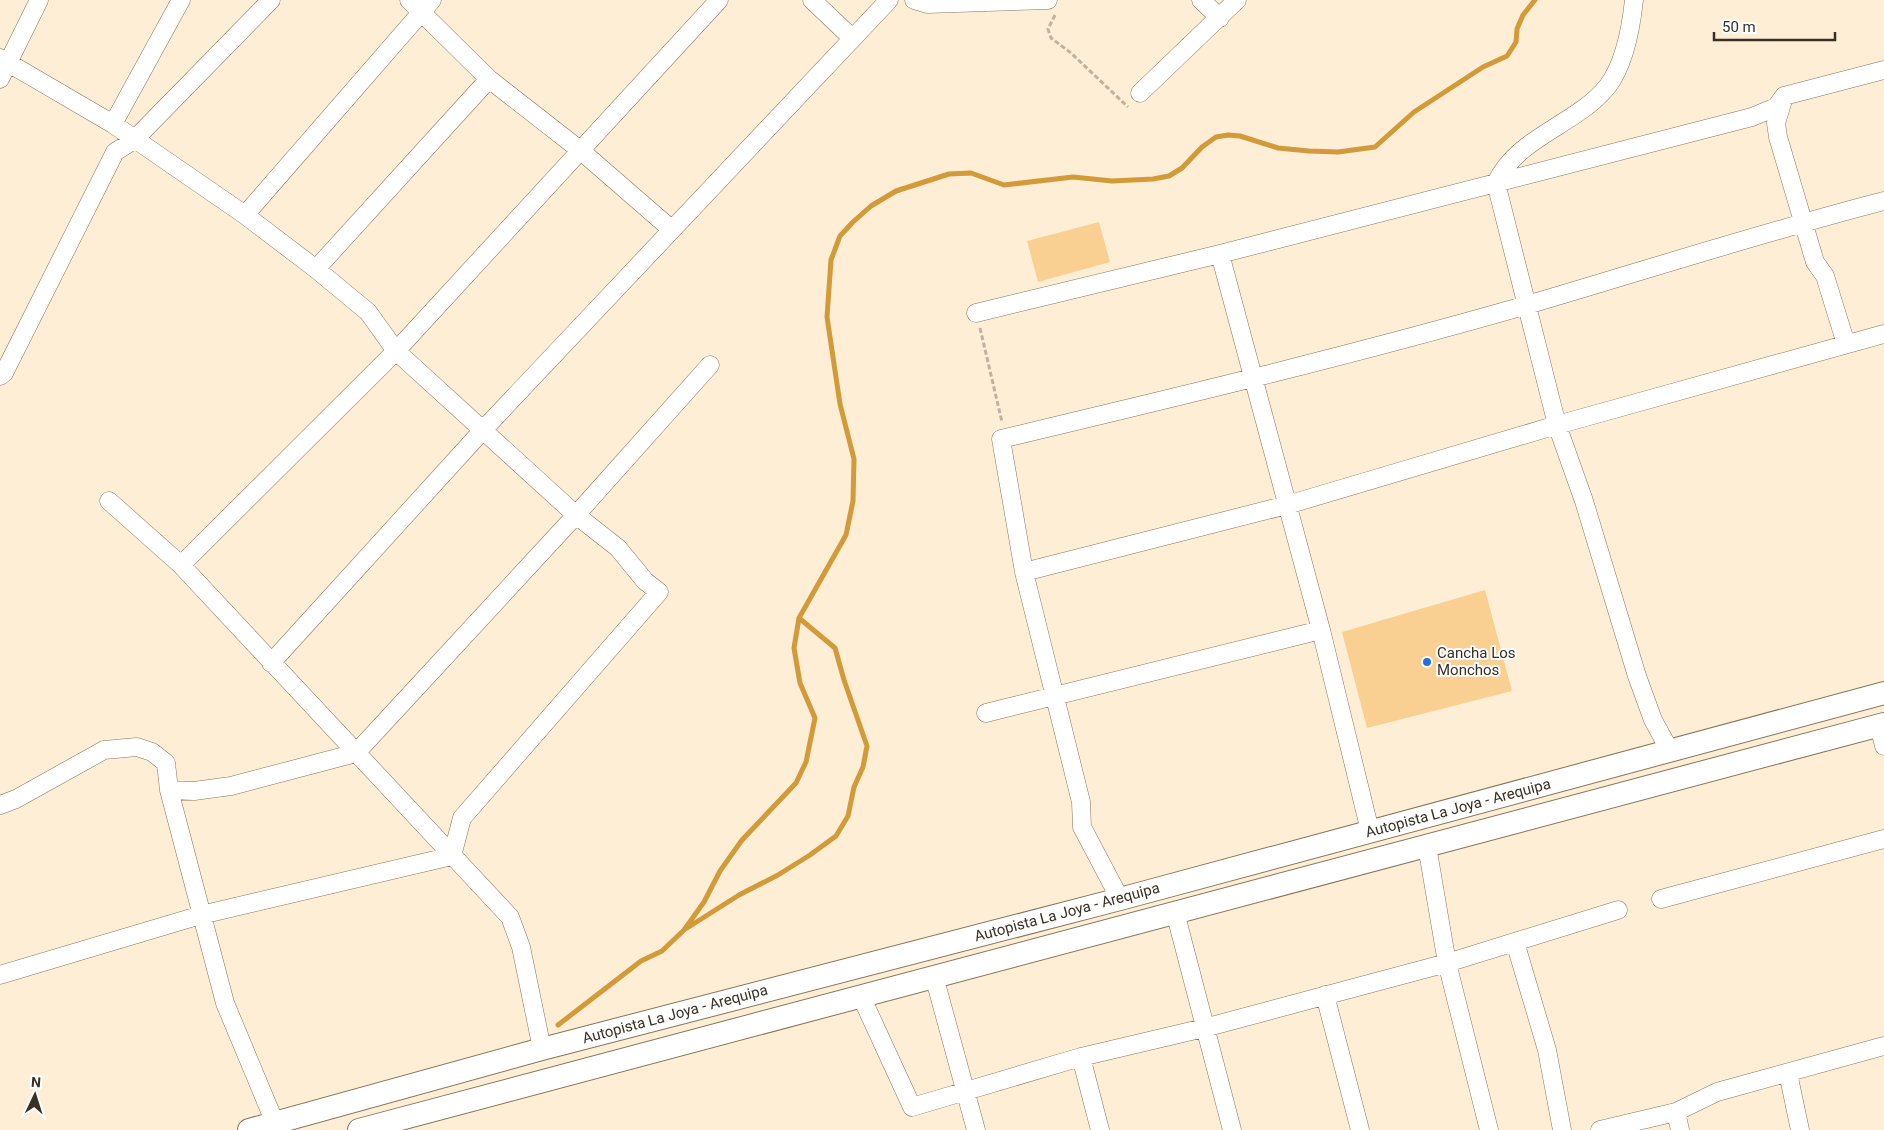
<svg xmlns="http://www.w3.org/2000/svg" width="1884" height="1130" viewBox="0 0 1884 1130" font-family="Roboto,sans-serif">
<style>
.green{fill:#f9d092}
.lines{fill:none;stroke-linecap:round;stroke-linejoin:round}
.stream{stroke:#d29a38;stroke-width:5}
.minor-casing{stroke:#87755a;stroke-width:19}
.major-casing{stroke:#87755a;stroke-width:24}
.path{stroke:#c0b29e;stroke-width:3;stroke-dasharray:5 2.5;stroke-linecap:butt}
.minor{stroke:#fff;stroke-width:18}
.major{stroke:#fff;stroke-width:22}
.poi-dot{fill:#2171db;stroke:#fefefe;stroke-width:2}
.labels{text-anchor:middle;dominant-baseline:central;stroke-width:4;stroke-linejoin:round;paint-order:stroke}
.poi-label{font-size:15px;fill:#383025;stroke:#fefefe;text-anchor:start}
.street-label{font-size:15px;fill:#383025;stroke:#fefefe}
</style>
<rect width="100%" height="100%" fill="#feeed6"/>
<path class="green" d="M 1099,222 L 1110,262 L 1038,282 L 1027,241 Z
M 1485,590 L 1512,691 L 1367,728 L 1342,632 Z"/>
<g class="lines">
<path class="stream" d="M 687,928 L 739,895 L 778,875 L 810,855 L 836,836 L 848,816 L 854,787 L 863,767 L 867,746 L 844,680 L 835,648 L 799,618
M 558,1025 L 641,961 L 662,951 L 684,930 L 704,902 L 720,871 L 742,840 L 796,783 L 806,762 L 815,718 L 800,683 L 794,648 L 799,618 L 846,535 L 853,501 L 854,459 L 840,404 L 827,317 L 831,260 L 840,236 L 853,222 L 871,206 L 896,191 L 949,174 L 971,173 L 1004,185 L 1073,177 L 1112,181 L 1153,179 L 1169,176 L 1182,168 L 1202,147 L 1216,137 L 1228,135 L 1240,136 L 1278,148 L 1309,151 L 1338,152 L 1375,147 L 1414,112 L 1483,67 L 1507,56 L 1516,42 L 1517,29 L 1523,15 L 1535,0"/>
<g class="minor-casing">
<path id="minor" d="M 409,0 L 489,79 L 580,150 L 671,229
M 812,0 L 852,38
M 914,0 L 927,4 L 1048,0
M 1201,0 L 1220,18
M 1634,0 C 1631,28 1625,64 1607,87 C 1576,125 1517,137 1496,183 L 1557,425 L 1584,501 L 1637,676 L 1653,720 L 1670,751
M 0,58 L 113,124 L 245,215 L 316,269 L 368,312 L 396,351 L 576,515 L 618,548 L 645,581 L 659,592 L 462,818 L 452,856 L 201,915 L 0,975
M 0,79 L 39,0
M 1140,93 L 1237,0
M 1784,97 L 1776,123 L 1778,137 L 1815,262 L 1825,276 L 1846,344
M 113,124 L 181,0
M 245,215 L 432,0
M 1220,254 L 1321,630 L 1370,831
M 316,269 L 489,79
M 976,313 L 1220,254 L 1752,117 L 1776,107 L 1784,96 L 1884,70
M 0,376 L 4,373 L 115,152 L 134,140 L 271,0
M 109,501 L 181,565 L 510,917 L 521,947 L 542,1049
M 181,565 L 396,351 L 719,0
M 1024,572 L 1287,505 L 1557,425 L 1884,334
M 271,663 L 482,431 L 889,0
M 986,713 L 1321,630
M 1879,725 L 1884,746
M 169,790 L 225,1003 L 275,1123
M 0,805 L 16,799 L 104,750 L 137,747 L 152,752 L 166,763 L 169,790 L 194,791 L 231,786 L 356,753 L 576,515 L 710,365
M 1427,846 L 1447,963 L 1489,1130
M 1120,899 L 1082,827 L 1081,802 L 1024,572 L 1001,439 C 1177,397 1353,355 1527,305 C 1646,270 1764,232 1884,201
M 1661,899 L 1884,839
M 1175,912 L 1232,1130
M 1515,942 L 1547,1050 L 1562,1130
M 934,976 L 976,1130
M 1325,995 L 1360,1130
M 861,996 L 912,1107 L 1081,1057 L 1204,1028 L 1447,963 L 1618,910
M 1081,1057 L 1100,1130
M 1788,1073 L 1800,1130
M 1676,1112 L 1680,1130
M 1600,1130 L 1676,1112 L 1717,1092 L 1884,1046"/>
</g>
<g class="major-casing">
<path id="major" d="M 249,1130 L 542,1049 L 1120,899 L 1884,693
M 359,1130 L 1884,724"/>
</g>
<path class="path" d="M 1055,15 L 1048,29 L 1051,38 L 1071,53 L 1128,107
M 980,328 L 1002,422"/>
<use href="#minor" class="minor"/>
<use href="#major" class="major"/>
</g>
<circle class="poi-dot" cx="1427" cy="662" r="5"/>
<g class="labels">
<g class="poi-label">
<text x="1437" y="653">Cancha Los<tspan x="1437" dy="17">Monchos</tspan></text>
</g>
<g class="street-label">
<text transform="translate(1458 808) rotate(-15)">Autopista La Joya - Arequipa</text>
<text transform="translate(1067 912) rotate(-15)">Autopista La Joya - Arequipa</text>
<text transform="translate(675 1014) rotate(-15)">Autopista La Joya - Arequipa</text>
</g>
</g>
<g transform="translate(35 1095) rotate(4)" stroke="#fefefe" stroke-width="4" paint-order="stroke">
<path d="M0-4L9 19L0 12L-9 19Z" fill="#383025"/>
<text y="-8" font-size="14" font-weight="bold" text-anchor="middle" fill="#383025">N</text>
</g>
<path d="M1714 32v8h121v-8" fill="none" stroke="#383025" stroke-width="2.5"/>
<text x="1722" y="32" font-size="15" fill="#383025" stroke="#fefefe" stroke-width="4" paint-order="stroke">50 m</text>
</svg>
